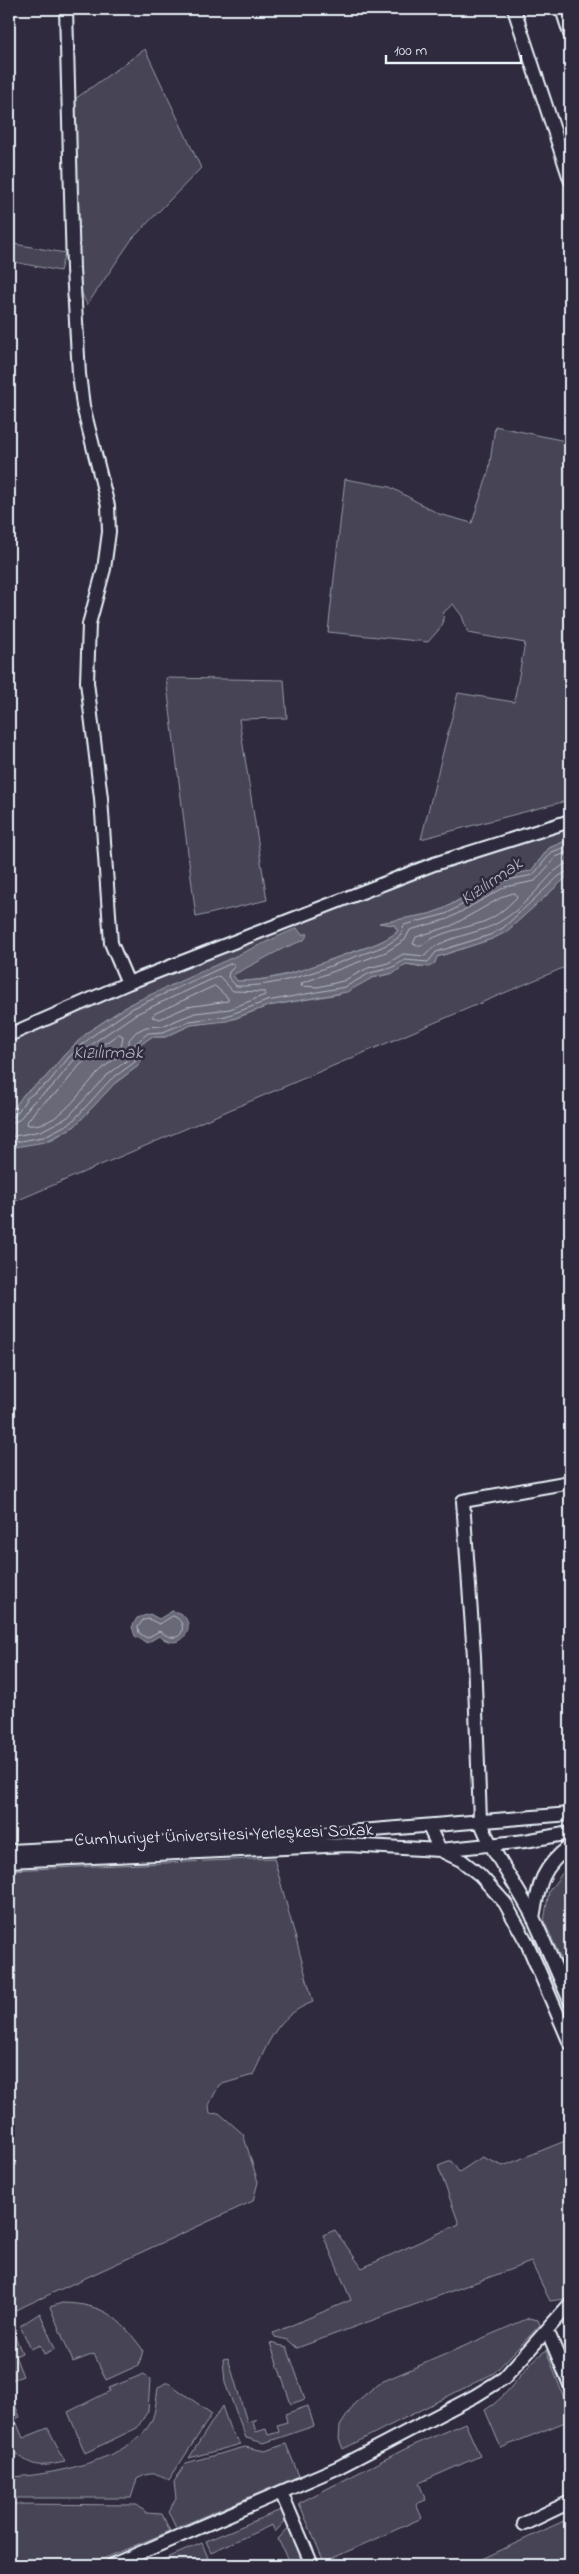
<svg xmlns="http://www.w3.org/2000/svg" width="579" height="2574" viewBox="0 0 579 2574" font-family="'Indie Flower',sans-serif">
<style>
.green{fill:#464455;stroke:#979aa6}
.water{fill:#696978;stroke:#9c9fab}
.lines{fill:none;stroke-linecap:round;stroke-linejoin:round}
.shore{stroke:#b5bbc5;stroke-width:1}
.minor-casing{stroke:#e8f1f8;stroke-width:16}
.minor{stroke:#2f2a3d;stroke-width:12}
.labels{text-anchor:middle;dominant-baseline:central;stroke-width:5;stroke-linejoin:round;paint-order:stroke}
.street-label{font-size:18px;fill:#e8f1f8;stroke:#2f2a3d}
.water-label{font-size:19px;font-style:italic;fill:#afb4be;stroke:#2f2a3d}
</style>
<rect width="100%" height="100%" fill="#2f2a3d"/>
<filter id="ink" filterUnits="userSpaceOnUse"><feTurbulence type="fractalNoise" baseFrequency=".02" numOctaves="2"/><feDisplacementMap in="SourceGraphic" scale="10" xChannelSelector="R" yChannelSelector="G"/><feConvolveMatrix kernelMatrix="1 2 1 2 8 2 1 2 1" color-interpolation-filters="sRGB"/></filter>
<g filter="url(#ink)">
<path class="green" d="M 145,49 L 201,168 L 132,239 L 87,305 L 79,287 L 75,99 Z
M 9,243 L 65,253 L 60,271 L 9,261 Z
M 495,426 L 570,442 L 570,800 L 421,839 L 458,693 L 514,702 L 525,643 L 468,633 L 462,616 L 453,604 L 444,612 L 442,626 L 428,642 L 328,632 L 345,479 L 390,487 L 439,514 L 472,523 L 489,470 Z
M 166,678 L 284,680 L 287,718 L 239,719 L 267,900 L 196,917 Z
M 570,827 L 570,839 L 549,848 L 531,871 L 495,879 L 443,909 L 429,914 L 381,923 L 394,925 L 398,931 C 384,943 366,947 349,953 C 311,967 277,981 237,981 L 232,975 L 307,934 L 130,1004 L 88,1032 L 65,1054 L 45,1078 L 24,1094 L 9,1115 L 9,1041 L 130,988 L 436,869 Z
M 570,874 L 570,965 L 9,1204 L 9,1148 L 53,1139 L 75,1126 L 114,1084 L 138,1066 L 142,1059 L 139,1046 L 151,1037 L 165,1037 L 191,1025 L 234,1019 L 268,1006 L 339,994 L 372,978 L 394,973 L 406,964 L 422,967 L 437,957 L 492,939 L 506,932 Z
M 274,1858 L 313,2002 C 276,2016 269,2042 253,2075 L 219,2085 L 209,2105 L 210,2114 L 219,2113 L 243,2134 L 258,2182 L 253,2201 L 9,2313 L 9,1870 Z
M 570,1863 L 570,1880 L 568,1882 L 570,1891 L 563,1894 L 570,1910 L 570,1979 L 544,1921 L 549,1891 Z
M 570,2139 L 570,2292 L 565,2299 L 550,2301 L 531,2262 L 297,2348 L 288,2340 L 275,2337 L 273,2333 L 351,2300 L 323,2235 L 335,2230 L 362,2268 L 459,2224 L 438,2166 L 451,2161 L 459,2172 L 482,2157 L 503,2166 Z
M 62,2303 C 104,2304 119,2317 143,2350 L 139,2365 L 106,2380 L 94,2354 L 73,2362 L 50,2307 Z
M 40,2313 L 55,2349 L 44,2354 L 40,2345 L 31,2349 L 20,2326 Z
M 529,2318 L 538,2320 L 540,2325 L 494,2373 L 343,2449 L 339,2439 L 340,2426 L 355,2403 L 379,2383 Z
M 12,2329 L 22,2353 L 15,2356 L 23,2376 L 9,2381 L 9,2330 Z
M 270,2343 L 287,2347 L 305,2399 L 291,2404 Z
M 546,2350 L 570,2414 L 570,2420 L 501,2448 L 485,2410 C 511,2395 522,2367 546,2350 Z
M 228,2358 L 247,2422 L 257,2419 L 253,2422 L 256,2432 L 266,2429 L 268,2435 L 279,2432 L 277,2425 L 287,2422 L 285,2414 L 308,2406 L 314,2426 L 264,2443 L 246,2438 L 225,2383 L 223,2359 Z
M 144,2374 L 150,2379 L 148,2411 L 137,2428 L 85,2453 L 68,2412 L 110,2391 L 109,2388 Z
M 165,2383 L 169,2383 L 212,2414 L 169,2480 C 157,2472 149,2472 137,2479 L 131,2498 L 9,2498 L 9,2477 C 47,2476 132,2460 151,2422 C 156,2411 156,2399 158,2388 Z
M 9,2390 L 20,2417 L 15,2419 L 23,2438 L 48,2428 L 65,2462 C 35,2468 34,2467 9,2449 Z
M 222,2406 L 231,2432 L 241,2444 L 189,2458 Z
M 465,2423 L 480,2456 L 419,2483 L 426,2500 L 416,2504 L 422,2518 L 324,2562 L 299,2503 L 407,2448 Z
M 286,2444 L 299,2476 L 176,2528 L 168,2511 L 176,2499 L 174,2482 L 186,2463 L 245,2447 L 265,2451 Z
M 9,2504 L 137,2505 L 147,2513 L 162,2514 L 170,2531 L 88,2565 L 9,2565 Z
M 283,2509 L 287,2519 L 275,2532 L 272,2525 L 211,2552 L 206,2541 Z
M 570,2518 L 570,2565 L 469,2565 Z
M 290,2526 L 306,2565 L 290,2565 L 278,2539 Z
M 202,2543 L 211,2565 L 151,2565 Z"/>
<path class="water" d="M 570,839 L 570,874 L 506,932 L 492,939 L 437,957 L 435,963 L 429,967 L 406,964 L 394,973 L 372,978 L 347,992 L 268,1006 L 227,1021 L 191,1025 L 165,1037 L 151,1037 L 139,1046 L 142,1059 L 138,1066 L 114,1084 L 75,1126 L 45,1142 L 9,1148 L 9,1115 L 24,1094 L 45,1078 L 65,1054 L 88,1032 L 130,1004 L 297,928 L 301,934 L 308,934 L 304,940 L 284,948 L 233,975 L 237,981 C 284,981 310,966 353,952 C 368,947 385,942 398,931 L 394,925 L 379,923 L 429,914 L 443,909 L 502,876 L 531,871 L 549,848 Z
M 172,1611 C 202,1615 186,1657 159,1636 L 147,1643 L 135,1636 L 132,1627 L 137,1618 L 150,1614 L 159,1619 Z"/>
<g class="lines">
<path class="shore" d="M 570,851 L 556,857 L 535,881 L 505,887 L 448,919 L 410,930 L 405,940 L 386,952 L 302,983 L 301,986 L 318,987 L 343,981 L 368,968 L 388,963 L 403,954 L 425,956 C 439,936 480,935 501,921 C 522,909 538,888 555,871 L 563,865 L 570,863
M 515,893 L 517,897 C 507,907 497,917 483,922 C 463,929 437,932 421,946 L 413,944 L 416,937 L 451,926 L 504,896 Z
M 215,986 L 228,998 L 228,1001 L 187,1007 L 160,1019 L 152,1017 L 154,1014 Z
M 119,1034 L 123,1036 L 120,1055 C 113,1060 105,1066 99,1072 C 80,1091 59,1128 28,1125 L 27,1122 L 37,1108 L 60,1090 L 79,1066 L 100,1047 Z
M 9,1118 L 15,1116 L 27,1098 L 49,1082 L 69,1057 L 92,1036 L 133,1008 L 232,963 L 235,966 L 229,972 L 228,977 L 236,986 C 278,987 314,972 352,958 C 369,951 387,948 401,935 L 404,925 L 446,914 L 503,881 L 533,875 L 552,852 L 570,845
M 9,1124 L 19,1120 L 32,1103 L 53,1086 L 73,1061 L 96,1041 L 136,1014 L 219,976 L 233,991 L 265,992 L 265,995 L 230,1009 L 195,1013 L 162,1026 L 146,1027 L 136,1032 L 129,1040 L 129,1059 L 106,1076 L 68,1117 L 41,1131 L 9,1137
M 9,1143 L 43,1137 L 72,1122 L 110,1080 L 135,1062 L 135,1044 L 148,1033 L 163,1032 L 190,1021 L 226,1016 L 267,1001 L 345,987 L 370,973 L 391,968 L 405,960 L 428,962 L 436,952 L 490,935 L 503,928 L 559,876 L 570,870
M 173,1616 C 187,1620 185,1640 171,1637 C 166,1636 163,1633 159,1631 L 147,1638 L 139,1633 L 138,1627 L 143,1620 L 149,1619 L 159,1624 Z"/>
<g class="minor-casing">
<path id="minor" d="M 66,9 L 73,269 L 79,374 L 83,406 L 108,506 L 109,532 L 104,569 L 89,624 L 87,682 L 101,798 L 111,943 L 128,983
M 514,9 L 570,179
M 562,9 L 570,34
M 9,1035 L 128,983 L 434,864 L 570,821
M 570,1482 L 463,1501 L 474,1656 L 480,1820 C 493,1855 516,1884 533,1917 C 546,1945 558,1974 570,2001
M 429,1827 L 440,1850 L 461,1860 L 480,1875 L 505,1903 L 527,1943 L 570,2043
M 9,1851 L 287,1837 L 570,1814
M 9,1861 L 347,1845 L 440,1850 L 525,1841 L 570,1833
M 533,1918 C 539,1884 541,1868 570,1846
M 550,2337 L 570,2385
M 284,2499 L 312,2565
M 524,2524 L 570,2502
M 112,2565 L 337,2468 L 475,2396 L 504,2378 L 570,2304"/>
</g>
<use href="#minor" class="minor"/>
</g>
</g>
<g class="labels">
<g class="street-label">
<text transform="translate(224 1836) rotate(-2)">Cumhuriyet Üniversitesi Yerleşkesi Sokak</text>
</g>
<g class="water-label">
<text transform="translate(492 882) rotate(-34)">Kızılırmak</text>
<text x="108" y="1053">Kızılırmak</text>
</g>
</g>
<rect width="579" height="2574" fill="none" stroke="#2f2a3d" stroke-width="30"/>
<rect x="15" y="15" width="549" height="2544" fill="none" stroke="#e8f1f8" stroke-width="2" filter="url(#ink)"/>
<path d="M386 55v8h135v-8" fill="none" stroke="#e8f1f8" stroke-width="2.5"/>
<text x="394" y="55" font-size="15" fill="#e8f1f8" stroke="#2f2a3d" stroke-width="4" paint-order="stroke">100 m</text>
</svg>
